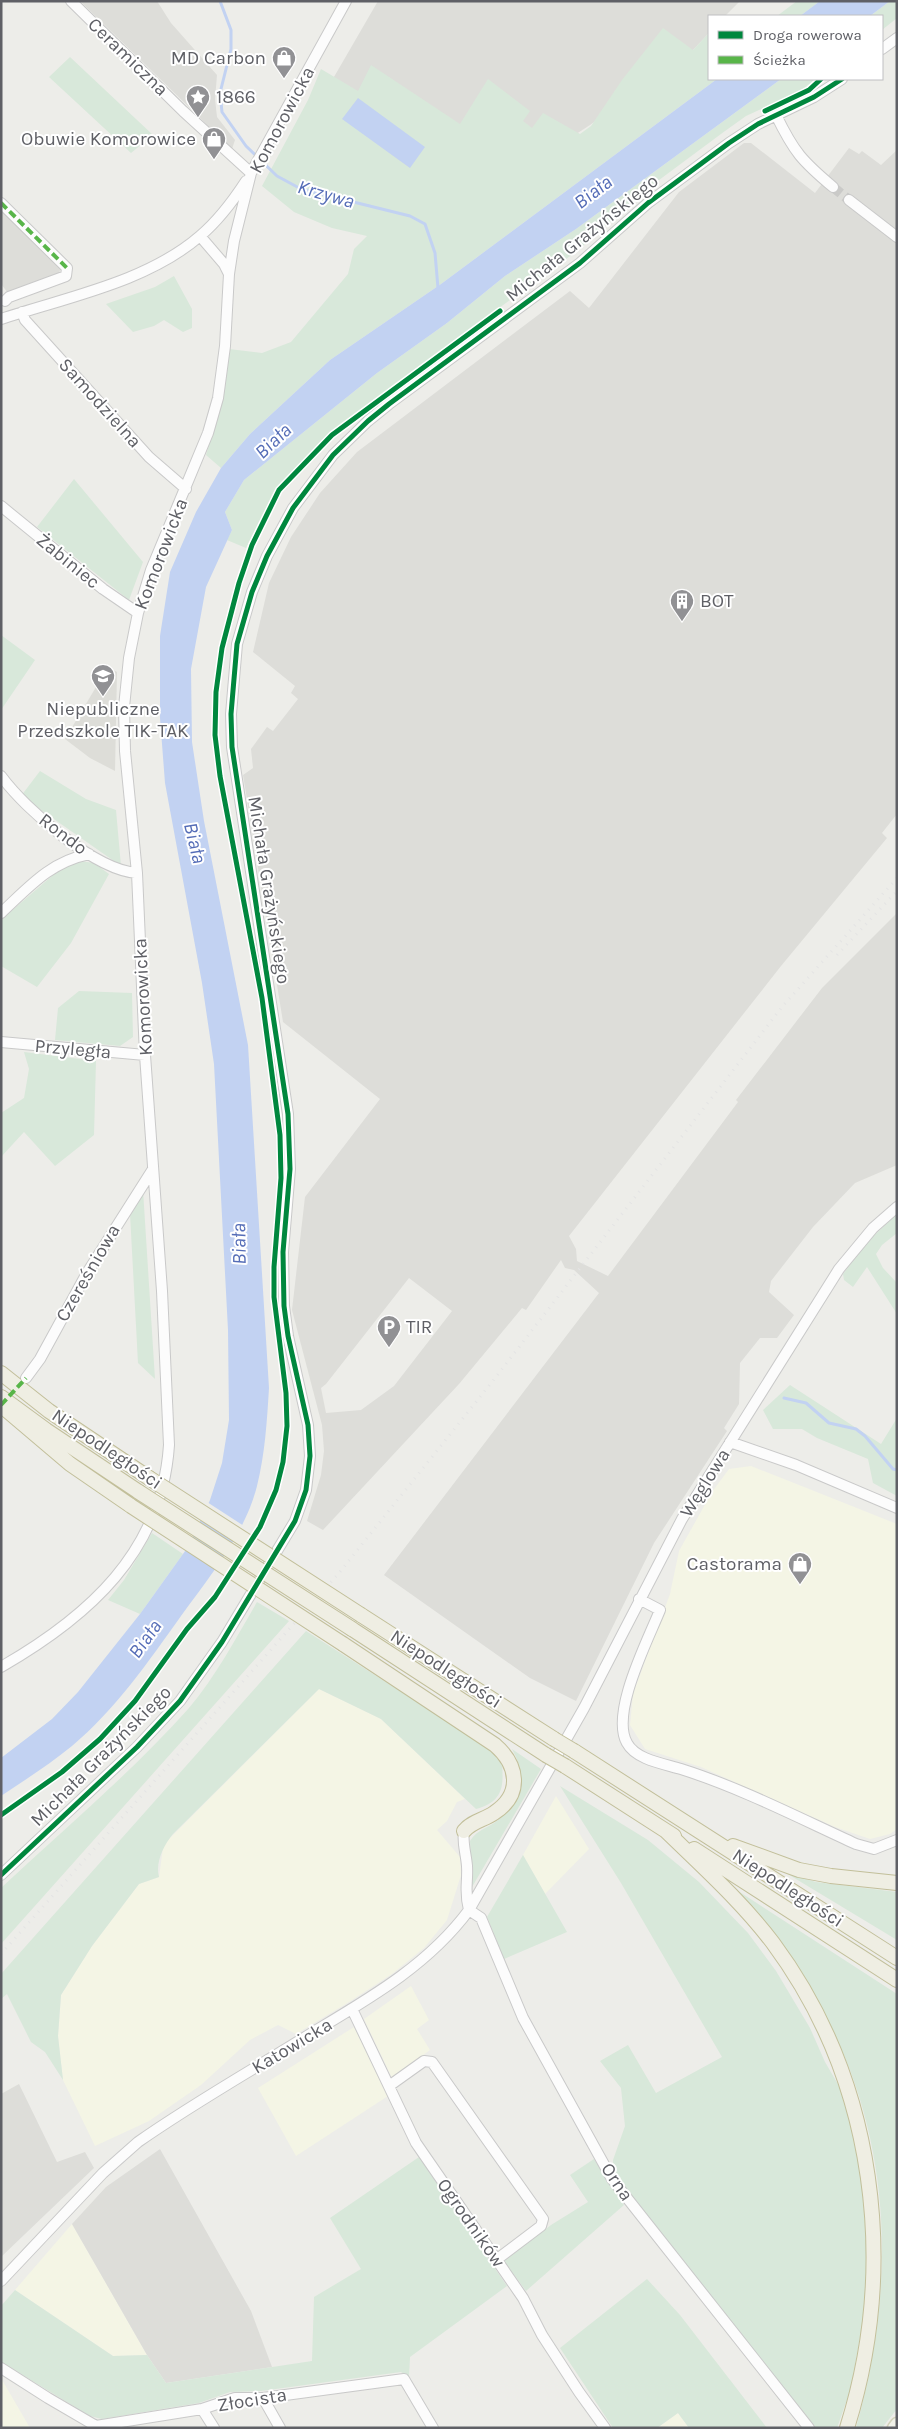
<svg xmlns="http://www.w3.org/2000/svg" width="898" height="2429" viewBox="0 0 898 2429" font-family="Karla,sans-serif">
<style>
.commercial{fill:#f4f5e5}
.industrial{fill:#ddddd9;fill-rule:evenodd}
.education{fill:#ddddd8}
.green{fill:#d8e8da;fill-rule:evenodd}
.water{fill:#c2d2f2}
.pier{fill:#edede9}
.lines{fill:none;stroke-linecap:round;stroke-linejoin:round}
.stream{stroke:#c2d2f2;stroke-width:3}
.minor-tunnel{stroke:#cacac8;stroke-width:10;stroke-dasharray:10 5;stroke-linecap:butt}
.minor-casing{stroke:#c9c9c9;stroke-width:12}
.major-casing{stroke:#d2d2ba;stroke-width:15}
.highway-casing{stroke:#c2bf9a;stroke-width:16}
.minor{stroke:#fcfcfc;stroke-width:10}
.major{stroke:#f1f2e9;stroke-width:12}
.highway{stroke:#efeee3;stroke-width:14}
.rail{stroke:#e4e4e4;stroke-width:3;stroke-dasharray:1 6;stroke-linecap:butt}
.highway-bridge-casing{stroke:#c2bf9a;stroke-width:16;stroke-linecap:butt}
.highway-bridge{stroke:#efeee3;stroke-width:14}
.quiet{stroke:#58b549;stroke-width:4;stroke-dasharray:8 4;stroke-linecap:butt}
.cycleway-casing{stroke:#fff;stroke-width:8}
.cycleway{stroke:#00873e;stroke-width:5}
.labels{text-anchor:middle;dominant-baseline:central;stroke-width:4;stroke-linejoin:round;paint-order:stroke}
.street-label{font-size:19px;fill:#5f6066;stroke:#fff}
.poi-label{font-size:19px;fill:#5f6066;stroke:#fff;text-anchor:end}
.water-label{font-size:20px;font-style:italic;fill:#556db7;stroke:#fff}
</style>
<rect width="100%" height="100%" fill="#edede9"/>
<path class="commercial" d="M 751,1466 L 897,1524 L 897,1829 L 890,1834 L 870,1839 L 835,1827 L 701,1767 L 645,1749 L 630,1725 L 633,1694 L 670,1594 L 679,1551 L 712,1492 L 729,1469 Z
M 319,1689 L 381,1719 L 465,1799 L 457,1802 L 447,1821 L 437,1830 L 460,1857 L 461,1875 L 447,1920 L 424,1948 L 392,1974 L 349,2002 L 296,2034 L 278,2025 L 250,2040 L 201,2085 L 149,2121 L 95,2146 L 63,2080 L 58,2036 L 61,1995 L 92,1946 L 139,1884 L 159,1877 L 163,1848 L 167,1841 Z
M 556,1796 L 589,1849 L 545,1894 L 523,1855 Z
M 411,1986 L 429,2020 L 417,2029 L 430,2050 L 392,2078 L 364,2019 Z
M 354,2027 L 388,2096 L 296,2156 L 258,2088 Z
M 72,2224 L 147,2355 L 113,2356 L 15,2290 Z
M 1,2378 L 30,2428 L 1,2428 Z
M 678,2413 L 689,2428 L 657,2428 Z"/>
<path class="industrial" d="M 80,1 L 157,1 L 171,23 L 217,75 L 215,99 L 217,117 L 235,140 L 232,149 Z
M 378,1 L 740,1 L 725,16 L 709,16 L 709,33 L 693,50 L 590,125 L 444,220 L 287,158 Z
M 744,143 L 751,143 L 815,193 L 849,148 L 859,154 L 862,151 L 881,165 L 897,150 L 897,814 L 882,833 L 887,838 L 781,966 L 569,1236 L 576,1249 L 577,1261 L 608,1276 L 738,1102 L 736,1100 L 822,988 L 897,913 L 897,1165 L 855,1183 L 813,1227 L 771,1281 L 769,1292 L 794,1315 L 777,1338 L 760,1338 L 740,1363 L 739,1404 L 724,1428 L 727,1431 L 654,1543 L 576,1701 L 530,1678 L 384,1575 L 599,1293 L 574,1270 L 565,1268 L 561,1260 L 526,1310 L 522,1308 L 459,1384 L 323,1530 L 307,1521 L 321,1475 L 324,1451 L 322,1425 L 292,1310 L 305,1197 L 380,1099 L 283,1022 L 243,775 L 253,768 L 251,749 L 267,727 L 273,731 L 298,699 L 291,693 L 295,686 L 253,652 L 269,583 L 291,537 L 320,493 L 357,452 L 570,291 L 589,308 L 679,192 ZM 409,1278 L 452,1311 L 394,1386 L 361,1410 L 326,1413 L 321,1388 L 326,1384 Z
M 2,209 L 61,266 L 59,274 L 8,293 L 1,284 Z
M 19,2084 L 57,2162 L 85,2152 L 94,2168 L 1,2257 L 1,2094 Z
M 160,2149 L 251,2311 L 272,2367 L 166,2383 L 147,2355 L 72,2224 L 106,2187 Z"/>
<path class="education" d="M 108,667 L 117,672 L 115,771 L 90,758 L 65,739 Z"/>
<path class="green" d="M 797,1 L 820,1 L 800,16 L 777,16 Z
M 890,1 L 897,1 L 897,18 L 882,30 L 882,16 L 870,16 Z
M 663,28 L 693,50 L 709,33 L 709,79 L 717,79 L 441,284 L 330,360 L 250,434 L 221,468 L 206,455 L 222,400 L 229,349 L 262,353 L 291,342 L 348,274 L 354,249 L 367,236 L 332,228 L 294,212 L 262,186 L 308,100 L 321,69 L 358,91 L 371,65 L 460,124 L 488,79 L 530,111 L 523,121 L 532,128 L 543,113 L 580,134 L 591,126 L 622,80 ZM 358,98 L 410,168 L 343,119 Z
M 70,57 L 153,135 L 131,153 L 49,77 Z
M 781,79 L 816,79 L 800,91 L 746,116 L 725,131 L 651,186 L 577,251 L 383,393 L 322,442 L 277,487 L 246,548 L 227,540 L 232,530 L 225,512 L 244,480 L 377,373 L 447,323 L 505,276 L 576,229 Z
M 174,276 L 192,309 L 192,328 L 183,332 L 164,320 L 154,326 L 133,332 L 106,304 L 155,287 Z
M 74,479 L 143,562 L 129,600 L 37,527 Z
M 1,635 L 35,660 L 1,710 Z
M 40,771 L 86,799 L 116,810 L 121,866 L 21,796 Z
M 80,861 L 94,863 L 109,874 L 71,943 L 37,987 L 1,966 L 1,920 L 60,869 Z
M 79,991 L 132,993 L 133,1037 L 120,1046 L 55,1040 L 58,1008 Z
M 24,1052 L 96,1061 L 94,1135 L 55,1166 L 24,1132 L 1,1157 L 1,1113 L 24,1098 L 29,1069 Z
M 143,1190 L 155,1379 L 138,1363 L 130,1214 Z
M 897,1214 L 897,1233 L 882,1245 L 876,1254 L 883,1268 L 897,1283 L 897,1314 L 867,1267 L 853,1287 L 844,1280 L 843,1274 L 868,1241 Z
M 790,1385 L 881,1444 L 897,1418 L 897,1496 L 873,1483 L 868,1459 L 817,1438 L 802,1429 L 773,1429 L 763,1410 Z
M 152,1533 L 183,1554 L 140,1614 L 108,1600 L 124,1580 Z
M 257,1602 L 289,1621 L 1,1944 L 1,1888 C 64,1829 132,1772 189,1708 C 216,1676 236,1638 257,1602 Z
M 306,1631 L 489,1748 L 502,1764 C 504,1788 502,1802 476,1809 L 381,1719 L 319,1689 L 173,1834 C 164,1845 155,1862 159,1877 L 139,1884 L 92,1946 L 61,1995 L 58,2036 L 63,2080 L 45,2052 L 31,2042 L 7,1994 L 1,1999 L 1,1974 Z
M 512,1749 L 541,1769 L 472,1887 L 470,1841 C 477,1829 489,1828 498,1820 C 511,1808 523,1781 518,1763 C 517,1758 514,1753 512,1749 Z
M 560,1786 L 648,1840 L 699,1882 L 748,1933 L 776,1971 L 810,2028 L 825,2062 L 842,2091 L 861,2161 L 865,2206 L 868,2292 L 851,2388 L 837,2428 L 816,2428 L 613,2172 L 613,2160 L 625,2126 L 621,2088 L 600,2061 L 628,2045 L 656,2093 L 722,2057 L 621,1883 Z
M 523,1855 L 567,1932 L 504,1959 L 487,1917 Z
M 786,1873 L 816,1882 L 897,1892 L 897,1940 Z
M 732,1887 L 897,1994 L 897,2409 L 882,2428 L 856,2428 C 898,2279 893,2127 812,1992 C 804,1979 794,1968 785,1956 C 767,1933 749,1910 732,1887 Z
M 419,2157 L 507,2286 L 410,2357 L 409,2377 L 401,2372 L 261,2391 L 230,2392 L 199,2403 L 102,2419 L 90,2416 L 1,2362 L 1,2306 L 15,2290 L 113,2356 L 147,2355 L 166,2383 L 312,2361 L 314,2297 L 361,2269 L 330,2218 Z
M 594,2159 L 624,2205 L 526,2291 L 504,2261 L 551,2225 L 588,2202 L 570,2175 Z
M 647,2279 L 680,2315 L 767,2428 L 689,2428 L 678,2413 L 657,2428 L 613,2428 L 560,2348 Z"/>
<path class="water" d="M 820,1 L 890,1 L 870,16 L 800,16 Z
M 717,79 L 781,79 L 576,229 L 505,276 L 447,323 L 377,373 L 244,480 L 225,512 L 232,530 L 206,587 L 191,669 L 192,742 L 204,821 L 248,1045 L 269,1388 C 267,1421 265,1454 257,1486 C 245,1534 210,1576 181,1616 C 149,1661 115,1710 72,1746 C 50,1764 25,1780 1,1796 L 1,1758 L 52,1719 L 78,1692 L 140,1614 L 188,1547 L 210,1500 L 222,1463 L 229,1420 L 228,1330 L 214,1064 L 202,983 L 165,783 L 160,718 L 160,636 L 170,572 L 196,512 L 221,468 L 250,434 L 330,360 L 441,284 Z
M 358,98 L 425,147 L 410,168 L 342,119 Z"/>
<path class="pier" d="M 207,1502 L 244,1526 L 234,1542 L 199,1519 Z"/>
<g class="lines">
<path class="stream" d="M 220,1 L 231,30 L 231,49 L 220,93 L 222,112 L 246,146 L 277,176 L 301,189 L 410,216 L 425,224 L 435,253 L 438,288
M 784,1398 L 806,1403 L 829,1423 L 856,1429 L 865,1436 L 893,1469 L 897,1470"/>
<path class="minor-tunnel" d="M 833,187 L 849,200"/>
<g class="minor-casing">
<path id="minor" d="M 71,1 L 183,111 L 251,173
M 882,49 L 897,38
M 776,115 C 794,152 802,161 833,187
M 849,200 L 897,237
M 1,203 L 67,268 L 66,276 L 9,297 L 5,301
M 200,236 L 224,264 L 229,274
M 22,312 L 25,320 L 149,457 L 186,489
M 1,319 C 67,297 147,282 200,236 C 219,220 233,201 246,181
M 1,506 L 103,589 L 138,613
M 1,776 C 26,810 95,870 137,873
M 1,913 C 29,887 50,862 89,854
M 1,1042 L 145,1055
M 26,1378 L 40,1359 L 87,1273 L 153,1169
M 730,1442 L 796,1465 L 897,1508
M 639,1599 L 660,1610 C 648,1640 610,1713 627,1743 C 636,1760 665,1764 681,1769 C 741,1788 799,1818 856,1844 L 874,1849 L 897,1840
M 1,1667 C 88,1617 162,1552 169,1445 L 162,1291 L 145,1055 L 137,873 L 125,751 L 124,707 L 129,658 L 138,613 L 151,570 L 208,433 L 218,398 L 225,346 L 229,274 L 234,241 L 251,173 L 346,1
M 464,1831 C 462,1843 466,1853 467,1866 C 468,1884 464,1891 469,1910
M 1,1875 L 137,1747 L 180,1701 L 222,1642 L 295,1521 L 306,1490 L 310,1456 L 308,1425 L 288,1336 L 284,1306 L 283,1252 L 290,1169 L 288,1114 L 232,747 L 231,714 L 237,644 L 252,592 L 267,556 L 293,508 L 333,455 L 368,421 L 389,404 L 580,263 L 648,203 L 729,143 L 758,124 L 814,97 L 842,79
M 469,1910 L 481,1918 L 523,2018 L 612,2179 L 809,2428
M 352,2009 L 416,2143 L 523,2298 L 542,2335 L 579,2392 L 605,2428
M 389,2086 L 424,2061 L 432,2062 L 543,2219 L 541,2226 L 496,2260
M 1,2281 L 103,2173 L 138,2142 C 195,2102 256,2068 315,2031 C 372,1997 429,1964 469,1910 L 584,1708 L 682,1519 L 839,1269 L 873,1228 L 897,1207
M 1,2368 L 48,2398 L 96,2426 L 202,2409 L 235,2398 L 263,2398 L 404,2379 L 433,2428
M 263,2398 L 280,2428
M 202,2409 L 214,2428"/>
</g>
<g class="major-casing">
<path id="major" d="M 894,2428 L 897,2424"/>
</g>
<g class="highway-casing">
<path id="highway" d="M 1,1373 L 49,1411 L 149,1478
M 1,1397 L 46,1430 L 139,1492
M 4,1408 L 70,1464 L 131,1506
M 361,1615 L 554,1739
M 352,1629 L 546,1755
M 343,1644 L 495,1745 C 518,1765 523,1794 494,1813 C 484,1820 472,1821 464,1831
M 574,1751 L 897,1958
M 565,1766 L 674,1836
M 666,1831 C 703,1867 742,1902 773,1943 C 876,2082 898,2265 847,2428
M 733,1846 L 799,1870 L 831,1876 L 897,1883
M 694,1849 L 897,1980"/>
</g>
<use href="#minor" class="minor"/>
<use href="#major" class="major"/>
<use href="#highway" class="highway"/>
<path class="rail" d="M 837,955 L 897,891
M 1,1954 L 339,1573 L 492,1382 L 782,1007 L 897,878"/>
<g class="highway-bridge-casing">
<path id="highway-bridge" d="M 149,1478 L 361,1615
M 139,1492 L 352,1629
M 131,1506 L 343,1644
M 554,1739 L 574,1751
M 546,1755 L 565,1766"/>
</g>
<use href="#highway-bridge" class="highway-bridge"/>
<path class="quiet" d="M 1,203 L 67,268
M 1,1405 L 26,1378"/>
<g class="cycleway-casing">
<path id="cycleway" d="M 765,111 L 809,90 L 821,79
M 1,1815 L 62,1772 L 100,1739 L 135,1701 L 187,1629 L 215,1597 L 260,1527 L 276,1490 L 283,1462 L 287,1426 L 286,1393 L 274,1297 L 274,1267 L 281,1178 L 280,1135 L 262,998 L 220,776 L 215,735 L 216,692 L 222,648 L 239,583 L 252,545 L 279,490 L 332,435 L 500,311
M 1,1875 L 137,1747 L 180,1701 L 222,1642 L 295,1521 L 306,1490 L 310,1456 L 308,1425 L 288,1336 L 284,1306 L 283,1252 L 290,1169 L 288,1114 L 232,747 L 231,714 L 237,644 L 252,592 L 267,556 L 293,508 L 333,455 L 368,421 L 389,404 L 580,263 L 648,203 L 729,143 L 758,124 L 814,97 L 842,79"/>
</g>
<use href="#cycleway" class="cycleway"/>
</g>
<defs>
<g id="shop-pin" transform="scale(1.25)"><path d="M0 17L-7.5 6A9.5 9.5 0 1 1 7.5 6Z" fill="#919194" stroke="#fff"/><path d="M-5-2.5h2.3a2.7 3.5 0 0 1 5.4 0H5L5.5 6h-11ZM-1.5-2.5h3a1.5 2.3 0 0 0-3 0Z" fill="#fff"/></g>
<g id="sight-pin" transform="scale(1.25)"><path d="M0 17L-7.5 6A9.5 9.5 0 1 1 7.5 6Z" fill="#919194" stroke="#fff"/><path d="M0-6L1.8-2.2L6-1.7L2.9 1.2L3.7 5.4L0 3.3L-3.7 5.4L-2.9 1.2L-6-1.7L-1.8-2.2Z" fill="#fff"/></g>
<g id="building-pin" transform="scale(1.25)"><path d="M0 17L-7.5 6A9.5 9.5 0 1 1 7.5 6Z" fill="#919194" stroke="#fff"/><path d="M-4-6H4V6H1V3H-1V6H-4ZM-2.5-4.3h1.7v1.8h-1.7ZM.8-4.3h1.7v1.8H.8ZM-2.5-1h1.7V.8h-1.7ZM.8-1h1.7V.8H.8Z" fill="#fff"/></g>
<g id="school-pin" transform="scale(1.25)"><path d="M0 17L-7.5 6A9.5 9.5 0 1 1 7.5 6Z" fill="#919194" stroke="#fff"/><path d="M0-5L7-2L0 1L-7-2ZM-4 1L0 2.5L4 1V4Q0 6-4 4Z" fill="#fff"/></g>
<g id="parking-pin" transform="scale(1.25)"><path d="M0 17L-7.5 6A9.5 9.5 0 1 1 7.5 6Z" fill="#919194" stroke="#fff"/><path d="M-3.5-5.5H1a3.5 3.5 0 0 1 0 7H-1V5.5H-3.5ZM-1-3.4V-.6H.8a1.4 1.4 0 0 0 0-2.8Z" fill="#fff"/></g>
</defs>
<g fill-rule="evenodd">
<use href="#shop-pin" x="284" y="58"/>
<use href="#sight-pin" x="198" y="97"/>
<use href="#shop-pin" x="214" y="139"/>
<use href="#building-pin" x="682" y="601"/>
<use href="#school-pin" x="103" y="676"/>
<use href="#parking-pin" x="389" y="1327"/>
<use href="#shop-pin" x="800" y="1564"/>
</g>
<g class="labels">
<g class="street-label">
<text transform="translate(128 57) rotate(44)">Ceramiczna</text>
<text transform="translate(282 120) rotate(-62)">Komorowicka</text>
<text transform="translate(582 238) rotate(-39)">Michała Grażyńskiego</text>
<text transform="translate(100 403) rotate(48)">Samodzielna</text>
<text transform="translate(161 554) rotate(-69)">Komorowicka</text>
<text transform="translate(68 561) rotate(39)">Żabiniec</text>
<text transform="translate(63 834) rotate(37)">Rondo</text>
<text transform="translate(269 890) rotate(81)">Michała Grażyńskiego</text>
<text transform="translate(143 997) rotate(-93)">Komorowicka</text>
<text transform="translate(73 1049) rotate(5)">Przyległa</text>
<text transform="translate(88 1273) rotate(-60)">Czereśniowa</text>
<text transform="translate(107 1449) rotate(34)">Niepodległości</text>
<text transform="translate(705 1483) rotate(-58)">Węglowa</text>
<text transform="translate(446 1669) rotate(33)">Niepodległości</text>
<text transform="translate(101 1756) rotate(-45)">Michała Grażyńskiego</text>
<text transform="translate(788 1888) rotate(33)">Niepodległości</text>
<text transform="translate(292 2046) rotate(-31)">Katowicka</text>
<text transform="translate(617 2182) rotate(56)">Orna</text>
<text transform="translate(471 2223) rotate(55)">Ogrodników</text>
<text transform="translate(252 2400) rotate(-9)">Złocista</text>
</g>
<g class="poi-label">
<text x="266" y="58">MD Carbon</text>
<text x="216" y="97" text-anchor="start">1866</text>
<text x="196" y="139">Obuwie Komorowice</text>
<text x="700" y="601" text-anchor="start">BOT</text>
<text x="103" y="709" text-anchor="middle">Niepubliczne<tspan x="103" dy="22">Przedszkole TIK-TAK</tspan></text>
<text x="406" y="1327" text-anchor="start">TIR</text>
<text x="782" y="1564">Castorama</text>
</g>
<g class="water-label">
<text transform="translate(593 192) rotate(-37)">Biała</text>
<text transform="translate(326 194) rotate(16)">Krzywa</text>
<text transform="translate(273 441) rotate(-43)">Biała</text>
<text transform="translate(195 843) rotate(76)">Biała</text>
<text transform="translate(239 1244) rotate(-91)">Biała</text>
<text transform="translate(145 1639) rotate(-54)">Biała</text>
</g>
</g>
<rect width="898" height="2429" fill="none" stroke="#5f6066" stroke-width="5"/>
<rect x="708" y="15" width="175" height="65" fill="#ffffff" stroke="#bfbfc2"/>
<rect x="718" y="31" width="25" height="8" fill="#00873e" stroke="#bfbfc2"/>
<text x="753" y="40" font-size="15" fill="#5f6066">Droga rowerowa</text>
<rect x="718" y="56" width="25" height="8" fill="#58b549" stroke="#bfbfc2"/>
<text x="753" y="65" font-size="15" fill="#5f6066">Ścieżka</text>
</svg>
